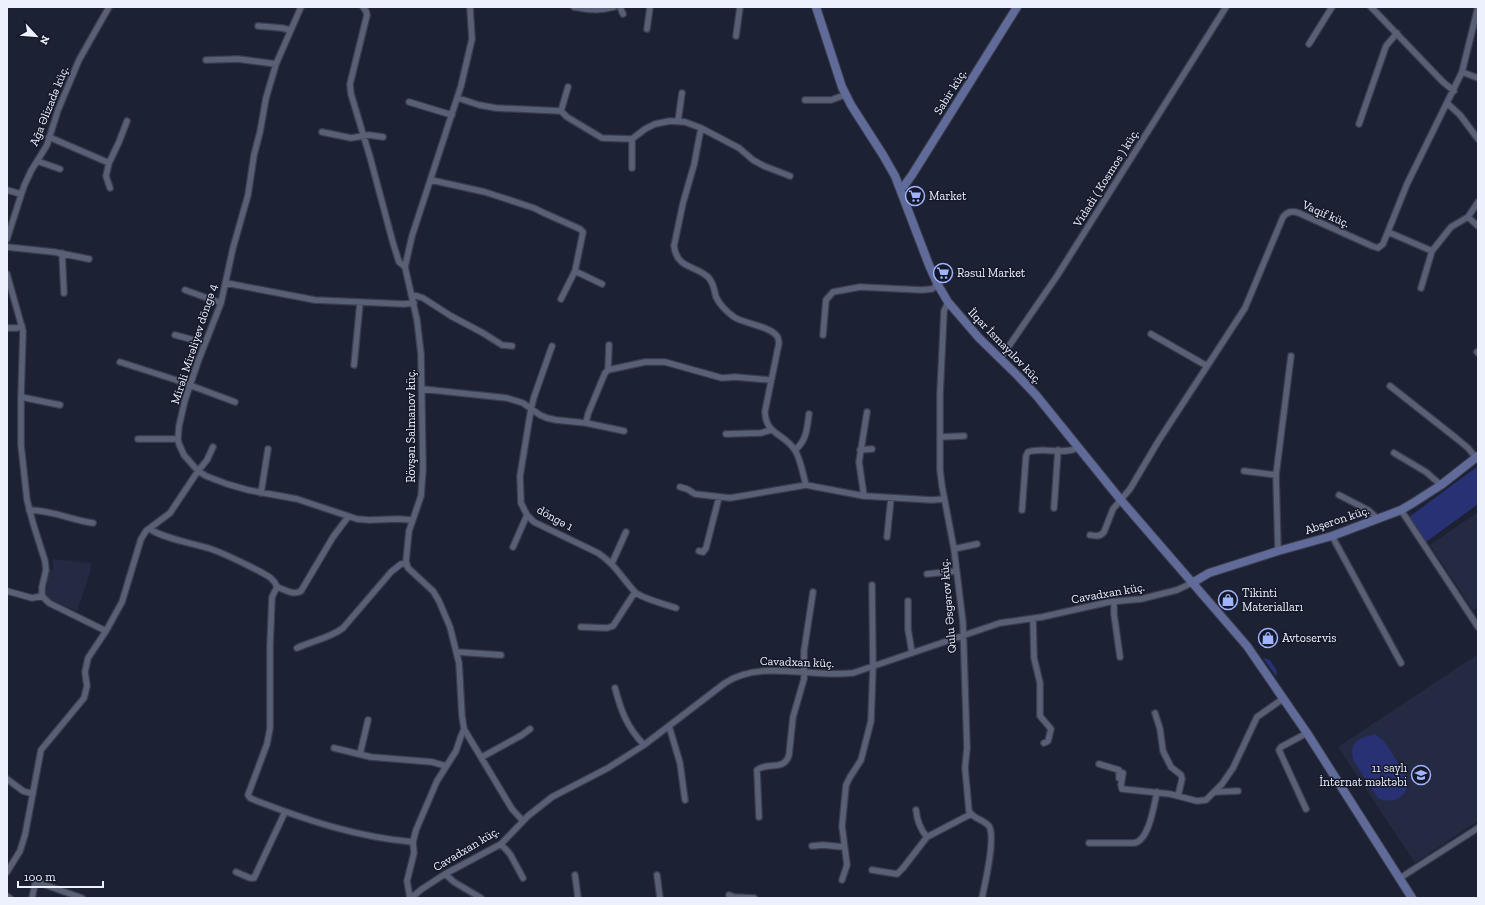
<svg xmlns="http://www.w3.org/2000/svg" width="1485" height="905" viewBox="0 0 1485 905" font-family="'Zilla Slab',serif">
<style>
.built{fill:#242a42}
.grass{fill:url(#grass-tufts)}
.garden{fill:#273173}
.lines{fill:none;stroke-linecap:round;stroke-linejoin:round}
.street-casing{stroke:#3a3d4d;stroke-width:8}
.secondary-casing{stroke:#3a3d4d;stroke-width:10}
.street{stroke:#595f75;stroke-width:5.5}
.secondary{stroke:#606b9a;stroke-width:8}
.labels{text-anchor:middle;dominant-baseline:central;stroke-width:3;stroke-linejoin:round;paint-order:stroke}
.street-label{font-size:12px;fill:#edf1fd;stroke:#141829}
.poi-label{font-size:12px;fill:#edf1fd;stroke:#141829;text-anchor:start}
</style>
<defs>
<pattern id="grass-tufts" width="24" height="20" patternUnits="userSpaceOnUse"><rect width="24" height="20" fill="#273173"/><path d="M3 7l-1-3M5 7V3M7 7l1-3M15 17l-1-3M17 17v-4M19 17l1-3" fill="none" stroke="#474f88"/></pattern>
</defs>
<rect width="100%" height="100%" fill="#1d2134"/>
<path class="built" d="M 1478,512 L 1478,606 L 1473,610 L 1430,545 Z
M 53,559 L 91,563 L 90,573 L 77,611 L 51,600 L 46,595 L 47,570 L 53,570 Z
M 1478,654 L 1478,821 L 1415,863 L 1338,747 Z"/>
<path class="grass" d="M 1263,658 L 1270,660 L 1277,671 L 1276,676 Z"/>
<path class="garden" d="M 1478,466 L 1478,504 L 1426,542 L 1409,517 Z
M 1375,734 L 1384,741 L 1408,778 C 1410,796 1393,806 1378,798 L 1353,760 L 1352,751 L 1354,744 L 1361,738 Z"/>
<g class="lines">
<g class="street-casing">
<path id="street" d="M 301,7 L 276,64 L 266,98 L 260,132 L 254,155 L 248,195 L 233,248 L 221,303 L 199,359 L 185,400 L 179,426 L 178,439 L 179,444 L 184,455 L 198,471 L 206,476 L 227,484 L 248,490 L 297,499 L 357,519 L 369,520 L 398,519 L 412,520
M 363,7 L 366,11 L 367,15 L 350,84 L 351,94 L 370,157 L 393,243 L 399,262 L 405,267
M 470,7 L 472,39 L 461,86 L 412,236 L 405,267 L 417,320 L 421,354 L 423,469 L 421,496 L 409,531 L 406,561 L 408,568 L 433,591 L 439,601 L 450,627 L 459,663 L 462,716 L 464,729 L 512,809 L 523,821
M 574,7 C 589,10 599,11 614,7
M 620,7 L 623,14
M 1371,7 L 1443,82 L 1454,91
M 258,26 L 282,28 L 290,30
M 647,29 L 650,7
M 736,36 L 740,7
M 1309,44 L 1332,7
M 206,60 L 238,59 L 276,64
M 1462,72 L 1478,78
M 458,98 L 479,105 L 496,108 L 561,111 L 567,117 L 602,138 L 632,139 L 645,129 L 655,124 L 670,121 L 685,122 L 701,128 L 739,148 L 753,160 L 764,166 L 790,176
M 805,100 L 831,100 L 845,95
M 409,102 L 452,115
M 1447,103 L 1460,115 L 1478,139
M 561,111 L 568,87
M 678,121 L 682,93
M 1359,124 L 1386,46 L 1397,33
M 701,128 L 694,165 L 683,203 L 674,246 C 677,269 695,265 708,277 C 714,283 714,290 716,297 C 720,305 727,312 734,317 C 745,324 769,326 776,335 C 779,337 778,340 779,343 L 765,411 C 765,434 783,433 794,449 C 800,456 803,475 806,485
M 322,132 L 351,138 L 369,135 L 383,137
M 49,137 L 109,163 L 106,176 L 110,188
M 632,139 L 632,168
M 37,161 L 60,169
M 109,163 L 119,142 L 127,121
M 431,180 L 485,192 L 534,208 L 544,213 L 580,229 L 583,232 L 575,271 L 561,299
M 7,190 L 21,194
M 1468,217 L 1478,226
M 1388,232 L 1432,251
M 7,239 L 24,186 L 31,171 L 47,145 L 58,110 L 79,60 L 109,7
M 7,247 L 54,252 L 89,259
M 62,253 L 64,293
M 575,271 L 602,284
M 7,274 L 23,331 L 21,397 L 21,445 L 27,500 L 33,523 L 45,561 L 46,570 L 42,587 L 42,596 L 49,603 L 106,631
M 226,283 L 315,300 L 404,304 L 414,303
M 1421,288 L 1432,251 L 1451,227 L 1468,217 L 1478,202
M 185,290 L 221,303
M 411,294 L 423,298 L 451,316 L 483,333 L 502,345 L 512,346
M 948,302 L 944,311 L 940,394 L 940,470 L 942,486 L 954,549 L 963,623 L 967,748 L 965,768 L 969,811 C 973,819 983,819 989,826 C 996,837 985,884 982,898
M 7,328 L 17,328 L 22,326
M 1151,334 L 1207,366
M 175,335 L 205,343
M 823,335 L 826,300 L 833,292 L 860,287 L 922,290 L 932,289 L 938,285
M 552,346 L 534,397 L 531,409 L 520,476 L 521,503 L 527,515 L 534,522 L 598,553 C 614,563 622,578 635,592 C 641,598 667,605 676,608
M 1477,352 L 1478,353
M 1000,359 L 1057,276 L 1226,7
M 120,362 L 176,380 L 235,402
M 354,365 L 360,303
M 608,370 L 609,345
M 1390,386 L 1456,438 L 1468,448 L 1477,459
M 422,389 L 507,398 L 523,403 L 540,415 L 547,418 L 556,420 L 586,423 L 588,414 L 605,373 L 608,370 L 645,362 L 665,362 L 722,378 L 735,377 L 771,380
M 21,397 L 60,405
M 586,423 L 624,431
M 726,434 L 761,433 L 771,430
M 940,437 L 964,436
M 138,439 L 178,439
M 795,450 C 807,440 807,428 809,414
M 860,450 L 872,449
M 1394,453 L 1426,472 L 1441,485
M 1244,471 L 1276,475
M 680,487 L 687,489 L 695,494 L 730,498 L 806,485 L 864,496 L 932,500 L 944,499
M 261,493 L 268,449
M 1339,495 L 1368,510 L 1378,519
M 864,496 L 859,462 L 867,412
M 1054,508 L 1058,450
M 29,510 C 51,510 72,520 93,523
M 1022,510 L 1026,456 L 1028,452 C 1044,447 1063,455 1078,448
M 1401,510 L 1478,627
M 348,517 L 333,537 L 301,591 C 293,596 284,589 277,587 L 272,597 L 270,646 L 270,728 L 267,744 L 248,795 L 250,798 L 257,801 C 309,821 357,837 413,842
M 150,529 C 162,538 195,544 211,549 C 228,555 243,563 259,571 C 266,575 274,578 277,587
M 1090,535 C 1096,536 1100,537 1104,532 L 1113,509 L 1130,489 L 1159,440 L 1245,308 L 1283,217 C 1288,211 1292,211 1299,213 L 1372,246 L 1378,248 L 1383,244 L 1407,184 L 1462,72 L 1478,7
M 1332,536 L 1401,663
M 887,537 L 891,498
M 513,547 L 527,515
M 954,549 L 977,544
M 699,551 L 703,552 L 706,548 L 719,497
M 1278,551 L 1276,475 L 1291,356
M 612,563 L 626,532
M 927,574 L 956,571
M 7,591 L 32,598 L 42,596
M 908,601 L 908,629 L 912,653
M 1114,602 L 1114,614 L 1120,657
M 1033,619 L 1034,658 L 1040,683 L 1040,716 L 1051,729 L 1048,741 L 1044,743
M 581,627 L 607,628 L 613,626 L 635,592
M 297,648 C 312,641 330,638 343,628 L 391,572 L 401,564 L 406,564
M 457,652 L 501,655
M 615,688 C 621,711 627,727 644,745
M 1155,713 L 1160,729 L 1163,751 L 1171,767 L 1181,775 L 1182,779 L 1178,796
M 669,726 L 680,763 L 685,800
M 334,748 L 371,757 L 432,762 L 446,766
M 360,754 L 368,720
M 482,757 L 522,735 L 530,729
M 1099,764 L 1119,770 L 1119,778
M 1123,773 L 1121,785 L 1122,789 L 1170,794 L 1197,801 L 1206,800 L 1222,784 L 1233,768 L 1257,717 L 1284,698
M 7,779 L 23,791 L 33,794
M 1215,792 L 1238,791
M 1306,809 L 1279,750 L 1281,747 L 1307,733
M 916,810 C 917,821 920,829 927,837
M 759,817 L 757,770 C 767,761 784,772 789,755 L 793,717 L 804,679 L 804,651 L 813,592
M 1089,843 L 1134,843 C 1149,841 1154,805 1157,792
M 501,844 L 510,854 L 523,878
M 812,846 L 823,845 L 844,847
M 872,870 L 897,874 L 903,868 L 927,837 L 971,814
M 7,872 L 20,851 L 25,835 L 41,750 L 84,698 L 87,686 L 85,672 L 88,658 L 106,631 L 122,602 L 141,539 L 146,531 L 170,513 L 198,471 L 207,460 L 213,447
M 236,872 L 250,878 L 254,878 L 285,812
M 445,874 L 454,882 L 481,898
M 575,875 L 578,898
M 657,875 L 660,898
M 1400,878 L 1478,828
M 842,880 L 847,865 L 842,826 L 846,785 L 850,777 L 861,760 L 871,721 L 873,666 L 872,585
M 729,895 L 734,897 L 754,898
M 7,896 L 10,898
M 32,898 L 35,884 L 37,882 L 82,898
M 410,898 L 407,881 L 414,853 L 413,842 L 416,830 L 437,781 L 456,751 L 461,736 L 464,729
M 411,898 L 422,889 L 445,874 L 501,844 L 528,816 L 552,797 L 608,768 L 644,745 L 725,683 C 761,659 812,678 853,673 L 1000,623 L 1042,617 L 1109,602 L 1141,599 L 1177,590 L 1192,583"/>
</g>
<g class="secondary-casing">
<path id="secondary" d="M 816,7 L 842,87 L 851,105 L 883,155 L 895,176 L 929,265 L 938,285 L 948,302 L 979,338 L 1018,376 L 1036,395 L 1120,499 L 1247,646 L 1307,733 L 1412,898
M 900,188 L 904,186 L 912,175 L 1017,7
M 1192,583 L 1209,573 L 1278,551 L 1332,536 L 1401,510 L 1413,503 L 1441,485 L 1478,456"/>
</g>
<use href="#street" class="street"/>
<use href="#secondary" class="secondary"/>
</g>
<defs>
<g id="supermarket-ring" transform="scale(1)"><circle r="9.5" fill="#141829" stroke="#a0b3fd" stroke-width="1.5"/><path d="M-6-5.5h2.5l.6 2H6L4.5 2H-2.5L-4.4-4H-6ZM-1.5 3.2a1.3 1.3 0 1 0 .1 0ZM3 3.2a1.3 1.3 0 1 0 .1 0Z" fill="#a0b3fd"/></g>
<g id="shop-ring" transform="scale(1)"><circle r="9.5" fill="#141829" stroke="#a0b3fd" stroke-width="1.5"/><path d="M-5-2.5h2.3a2.7 3.5 0 0 1 5.4 0H5L5.5 6h-11ZM-1.5-2.5h3a1.5 2.3 0 0 0-3 0Z" fill="#a0b3fd"/></g>
<g id="school-ring" transform="scale(1)"><circle r="9.5" fill="#141829" stroke="#a0b3fd" stroke-width="1.5"/><path d="M0-5L7-2L0 1L-7-2ZM-4 1L0 2.5L4 1V4Q0 6-4 4Z" fill="#a0b3fd"/></g>
</defs>
<g fill-rule="evenodd">
<use href="#supermarket-ring" x="915" y="196"/>
<use href="#supermarket-ring" x="943" y="273"/>
<use href="#shop-ring" x="1228" y="600"/>
<use href="#shop-ring" x="1268" y="638"/>
<use href="#school-ring" x="1421" y="775"/>
</g>
<g class="labels">
<g class="street-label">
<text transform="translate(950 92) rotate(-58)">Sabir küç.</text>
<text transform="translate(49 106) rotate(-68)">Ağa Əlizadə küç.</text>
<text transform="translate(1106 178) rotate(-58)">Vidadi ( Kosmos ) küç.</text>
<text transform="translate(1326 214) rotate(24)">Vaqif küç.</text>
<text transform="translate(194 344) rotate(-72)">Mirəli Mirəliyev döngə 4</text>
<text transform="translate(1005 346) rotate(46)">İlqar İsmayılov küç.</text>
<text transform="translate(411 426) rotate(-90)">Rövşən Salmanov küç.</text>
<text transform="translate(555 518) rotate(29)">döngə 1</text>
<text transform="translate(1337 520) rotate(-18)">Abşeron küç.</text>
<text transform="translate(1108 593) rotate(-10)">Cavadxan küç.</text>
<text transform="translate(948 606) rotate(-95)">Qulu Əsgərov küç.</text>
<text transform="translate(797 662) rotate(2)">Cavadxan küç.</text>
<text transform="translate(466 849) rotate(-31)">Cavadxan küç.</text>
</g>
<g class="poi-label">
<text x="929" y="196">Market</text>
<text x="957" y="273">Rəsul Market</text>
<text x="1242" y="593">Tikinti<tspan x="1242" dy="14">Materialları</tspan></text>
<text x="1282" y="638">Avtoservis</text>
<text x="1407" y="768" text-anchor="end">11 saylı<tspan x="1407" dy="14">İnternat məktəbi</tspan></text>
</g>
</g>
<rect width="1485" height="905" fill="none" stroke="#edf1fd" stroke-width="16"/>
<g transform="translate(36 36) rotate(116)" stroke="#141829" stroke-width="3" paint-order="stroke">
<path d="M0-3L7 15L0 10L-7 15Z" fill="#edf1fd"/>
<text y="-6" font-size="11" font-weight="bold" text-anchor="middle" fill="#edf1fd">N</text>
</g>
<path d="M18 881v6h85v-6" fill="none" stroke="#edf1fd" stroke-width="2"/>
<text x="24" y="881" font-size="12" fill="#edf1fd" stroke="#141829" stroke-width="3" paint-order="stroke">100 m</text>
</svg>
